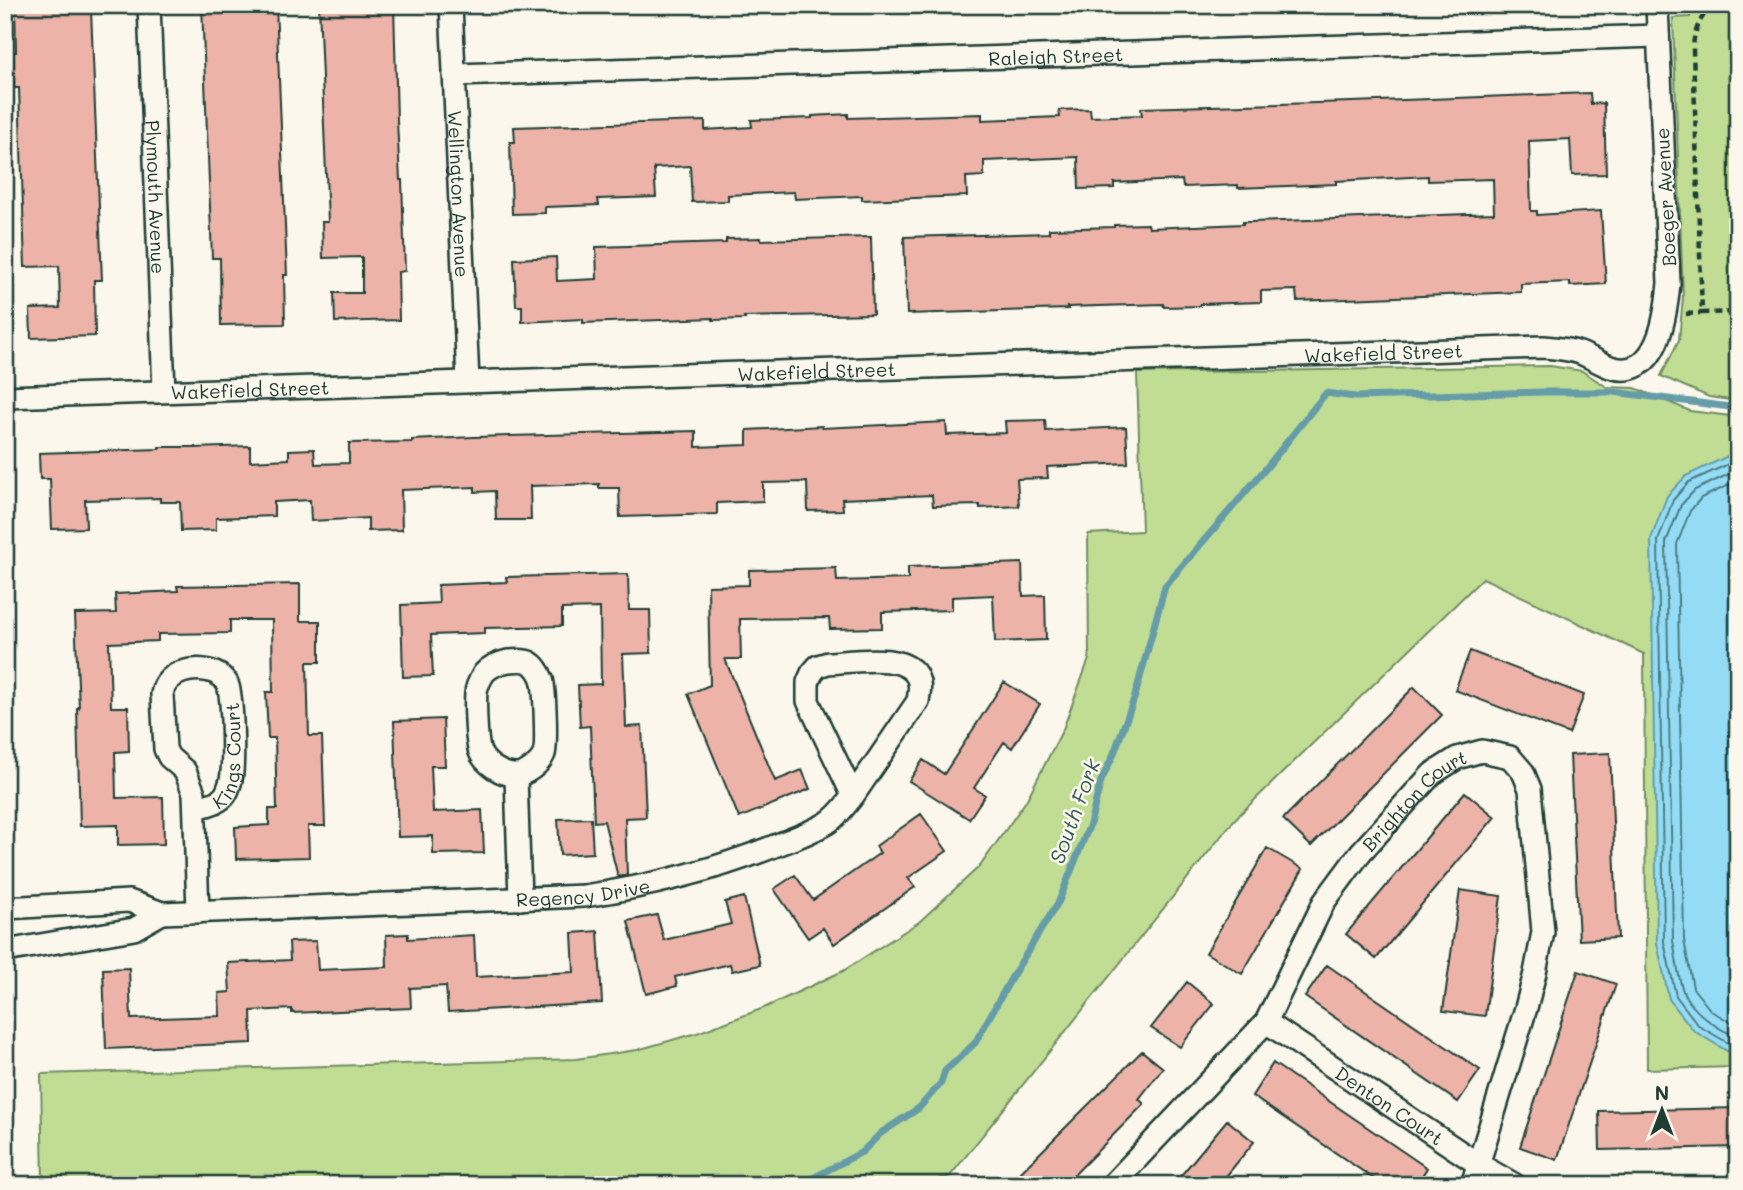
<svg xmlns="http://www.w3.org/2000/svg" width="1743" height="1190" viewBox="0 0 1743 1190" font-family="Mali,sans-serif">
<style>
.green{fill:#c1dd94;stroke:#708d64;stroke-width:2}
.water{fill:#94dcf6;stroke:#659ca8;stroke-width:2}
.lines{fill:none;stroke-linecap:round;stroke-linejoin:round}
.shore{stroke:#4e7d82;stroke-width:2}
.stream{stroke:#659ca8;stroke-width:7}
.building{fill:#edb3a9;stroke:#1f3d34;stroke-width:2}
.street-casing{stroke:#1f3d34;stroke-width:26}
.path{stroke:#1f3d34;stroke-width:4.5;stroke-dasharray:7 5;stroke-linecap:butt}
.street{stroke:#fbf7ec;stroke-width:21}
.labels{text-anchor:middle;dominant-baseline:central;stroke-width:5;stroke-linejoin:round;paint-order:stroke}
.street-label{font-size:19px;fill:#1f3d34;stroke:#fbf7ec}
.water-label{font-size:21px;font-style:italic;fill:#365d5b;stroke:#fbf7ec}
</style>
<rect width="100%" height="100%" fill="#fbf7ec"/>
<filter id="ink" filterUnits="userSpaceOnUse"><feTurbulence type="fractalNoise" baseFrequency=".0143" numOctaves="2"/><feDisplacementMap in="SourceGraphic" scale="14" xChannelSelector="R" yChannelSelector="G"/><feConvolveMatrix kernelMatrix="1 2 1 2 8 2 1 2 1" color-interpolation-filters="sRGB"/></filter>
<g filter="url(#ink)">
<path class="green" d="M 1690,5 L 1738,5 L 1738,401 L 1709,397 L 1661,376 L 1679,340 L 1683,297 L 1673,18 L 1690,17 Z
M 1550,366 L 1582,371 L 1607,387 L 1635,388 L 1690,411 L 1738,417 L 1738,1067 L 1647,1069 L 1644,654 L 1483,578 L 1235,819 L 950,1176 L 917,1185 L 43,1185 L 41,1074 L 576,1059 L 637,1050 L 697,1033 L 764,1008 L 843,971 L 919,922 L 980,866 L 1026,801 L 1063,729 L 1089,659 L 1088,534 L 1142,531 L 1137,373 Z"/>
<path class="water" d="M 1732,454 L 1738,455 L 1738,1052 L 1727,1051 L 1694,1031 L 1669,999 L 1657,943 L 1651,539 L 1667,496 L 1686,476 Z"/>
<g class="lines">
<path class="shore" d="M 1738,461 L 1733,462 L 1689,482 L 1673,500 L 1658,541 L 1664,942 L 1676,996 L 1699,1026 L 1730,1044 L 1738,1045
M 1738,470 L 1695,490 L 1681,505 L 1666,542 L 1673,941 C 1676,955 1678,978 1683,991 C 1690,1009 1719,1032 1738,1036
M 1738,481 L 1701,498 L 1690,511 L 1677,544 L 1684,940 L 1693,988 L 1711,1011 L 1738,1026"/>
<path class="stream" d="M 787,1185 L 811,1179 L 862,1152 L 881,1133 L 919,1108 L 941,1083 L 945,1071 L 975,1043 L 1013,975 L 1059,901 L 1090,824 L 1101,781 L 1113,756 L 1135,696 L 1165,586 L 1267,467 L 1326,393 L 1355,397 L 1545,392 L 1614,392 L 1738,408"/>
</g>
<path class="building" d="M 15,5 L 82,5 L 82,10 L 91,10 L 102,280 L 94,280 L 95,336 L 31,338 L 30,309 L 60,308 L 59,266 L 25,267 L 19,88 L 14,88 L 13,52 L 16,52 Z
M 202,5 L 276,5 L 287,275 L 284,275 L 285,324 L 221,325 L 220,258 L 212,258 Z
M 319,5 L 394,5 L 397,121 L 400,180 L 402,180 L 405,271 L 398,272 L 399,320 L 335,322 L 334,293 L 362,293 L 362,257 L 323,258 L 322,222 L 328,222 Z
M 1590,93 L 1591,104 L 1604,103 L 1606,174 L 1572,175 L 1570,139 L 1529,141 L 1531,211 L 1537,211 L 1537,215 L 1601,211 L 1606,284 L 1570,286 L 1570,282 L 1521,284 L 1521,292 L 1297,301 L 1296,290 L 1261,291 L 1261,302 L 1200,304 L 1200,306 L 1164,307 L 1163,304 L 1067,307 L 1068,309 L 907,314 L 904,237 L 1049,233 L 1049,229 L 1114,227 L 1114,225 L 1148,224 L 1149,228 L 1243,224 L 1243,222 L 1252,222 L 1494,213 L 1493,179 L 1428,181 L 1428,176 L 1336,181 L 1336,184 L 1238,188 L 1238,185 L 1183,187 L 1182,180 L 1114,183 L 1114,188 L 1079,189 L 1078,157 L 984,161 L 984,176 L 966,177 L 967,196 L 862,200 L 862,196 L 795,199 L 794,192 L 728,195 L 728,201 L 692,202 L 690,166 L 654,168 L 656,197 L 598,199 L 599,205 L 545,207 L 545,213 L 512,214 L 510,142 L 515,142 L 514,127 L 705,121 L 705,130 L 752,127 L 751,120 L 812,118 L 812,116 L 848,114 L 848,118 L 982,114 L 982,120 L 1060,117 L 1059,110 L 1090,109 L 1091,117 L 1142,115 L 1141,108 L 1352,102 Z
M 871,237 L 873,314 L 744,317 L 745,319 L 713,320 L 713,318 L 583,323 L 583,319 L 522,322 L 522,306 L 516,306 L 514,259 L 556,257 L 557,281 L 597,279 L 596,247 L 726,243 L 726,239 L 761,238 L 761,240 Z
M 1045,420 L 1046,431 L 1126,427 L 1128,463 L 1047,467 L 1048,478 L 1017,479 L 1019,506 L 980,508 L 980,505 L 933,506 L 932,495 L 842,499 L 843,510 L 808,511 L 807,482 L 763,483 L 763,501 L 717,503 L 717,514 L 620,517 L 619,488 L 599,488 L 599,484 L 530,486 L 531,520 L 496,520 L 495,491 L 475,492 L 475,487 L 401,490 L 402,530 L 368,531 L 368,518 L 311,521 L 310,500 L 274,502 L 274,516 L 216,518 L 216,530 L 181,531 L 180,502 L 160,502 L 160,498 L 85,500 L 86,528 L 52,529 L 50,479 L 40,479 L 39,453 L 159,449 L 159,447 L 195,447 L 195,448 L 250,446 L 250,461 L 289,459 L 289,450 L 314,449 L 315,464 L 349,463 L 349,443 L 412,442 L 412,440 L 474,437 L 696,431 L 696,447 L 747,445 L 747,430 L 822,426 L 822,428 L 946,422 L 947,435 L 1006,433 L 1005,421 Z
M 1022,563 L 1023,596 L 1045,595 L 1046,640 L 995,642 L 993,595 L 952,597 L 952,610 L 882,612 L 882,628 L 830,629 L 829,618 L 740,619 L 741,659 L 725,659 L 775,781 L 802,770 L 810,789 L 739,818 L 688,694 L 710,685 L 708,586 L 749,585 L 749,570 L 836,568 L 837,581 L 908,579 L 908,567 Z
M 628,574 L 629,610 L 650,610 L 651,653 L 623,654 L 626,727 L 642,726 L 646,817 L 625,818 L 627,875 L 618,877 L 604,821 L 594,822 L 590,726 L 580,727 L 578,685 L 601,684 L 600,608 L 562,609 L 562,626 L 485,628 L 485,633 L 431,635 L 433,676 L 403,677 L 401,605 L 439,603 L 438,585 L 507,582 L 506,577 Z
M 300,584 L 300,621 L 320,621 L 320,662 L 307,662 L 309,736 L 322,736 L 325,826 L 308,826 L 309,857 L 236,859 L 235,827 L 269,825 L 269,809 L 277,809 L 275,738 L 268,738 L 266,692 L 273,692 L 272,620 L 230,620 L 230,633 L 158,634 L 158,641 L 109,643 L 111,707 L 128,707 L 129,751 L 115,752 L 116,798 L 163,797 L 164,844 L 118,845 L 118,825 L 80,826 L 77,708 L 79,708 L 75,614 L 116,613 L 115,594 L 178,591 L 177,586 Z
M 1470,651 L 1584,695 L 1569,734 L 1455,690 Z
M 1004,682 L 1040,704 L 1012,748 L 1004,742 L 974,788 L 985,795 L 969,819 L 909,781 L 923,760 L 944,774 Z
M 1414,687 L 1442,715 L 1311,846 L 1283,819 Z
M 443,719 L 445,766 L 431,766 L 433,812 L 482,810 L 484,853 L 433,854 L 433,836 L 398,837 L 394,721 Z
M 1610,753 L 1618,938 L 1579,940 L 1570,755 Z
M 1465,792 L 1495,817 L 1376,959 L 1346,934 Z
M 921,814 L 947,851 L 908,878 L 915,887 L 834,944 L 823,928 L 808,938 L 774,889 L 795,875 L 813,900 L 880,853 L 876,846 Z
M 591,818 L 593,853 L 560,855 L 558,819 Z
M 1267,848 L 1303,869 L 1242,974 L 1206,953 Z
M 1460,890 L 1501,896 L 1485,1016 L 1443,1011 Z
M 744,897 L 760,965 L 732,971 L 730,964 L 675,977 L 677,986 L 646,994 L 628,921 L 657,915 L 664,940 L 731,924 L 725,902 Z
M 598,931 L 602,1003 L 448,1012 L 446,986 L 410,988 L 411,1008 L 292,1013 L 292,1009 L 251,1011 L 252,1043 L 106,1049 L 103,969 L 129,968 L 131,1019 L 220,1016 L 219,993 L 230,992 L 228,963 L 290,960 L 289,942 L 316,941 L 318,970 L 387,967 L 386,935 L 408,934 L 408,939 L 474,935 L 476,977 L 574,972 L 572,933 Z
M 1327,965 L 1480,1070 L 1458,1102 L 1305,997 Z
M 1578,971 L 1616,984 L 1557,1160 L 1520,1147 Z
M 1187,982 L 1214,1004 L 1180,1047 L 1151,1028 Z
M 1142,1051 L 1163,1068 L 1139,1099 L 1144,1104 L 1064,1185 L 1008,1185 Z
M 1273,1063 L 1427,1168 L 1416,1185 L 1383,1185 L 1252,1096 Z
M 1738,1108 L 1738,1147 L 1600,1150 L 1599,1111 Z
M 1227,1120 L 1254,1142 L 1219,1185 L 1173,1185 Z"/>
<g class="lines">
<g class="street-casing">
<g id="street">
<path id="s1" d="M 149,5 L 164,391"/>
<path id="s2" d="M 451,5 L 468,381"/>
<path id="s3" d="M 454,75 L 1658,36"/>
<path id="s4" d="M 5,397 L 1543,347 C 1555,348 1568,349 1580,353 C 1590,357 1600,363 1610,367 C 1658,382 1666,315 1669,283 L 1657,5"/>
<path d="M 508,661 C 514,661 523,659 529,662 C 535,665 540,673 542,679 C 545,688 547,746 544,754 C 540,764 526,775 515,775 C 502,775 485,764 480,752 C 476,742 475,705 476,693 C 476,687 481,678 484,673 C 490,666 499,663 508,661 Z"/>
<path d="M 516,776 L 520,899"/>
<path id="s5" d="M 196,808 C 203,806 215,804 221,799 C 227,795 229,787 231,780 C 234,765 233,695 227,683 C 216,665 182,666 169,680 C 165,684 163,689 162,694 L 165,749 L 169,757 L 185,771 L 194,793 L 198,912"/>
<path id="s6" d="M 5,908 L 129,901 L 162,913 L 584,896 C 652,886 713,871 777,845 C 793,839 812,832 827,823 C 837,817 845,806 853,796 L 918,701 C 919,694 921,686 918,679 C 908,651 851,662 828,663 L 818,666 L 812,673 L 808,682 L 808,701 L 853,796"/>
<path d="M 5,951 L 134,929 L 162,913"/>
<path id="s7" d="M 1266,1022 L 1478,1164 L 1515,1185"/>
<path id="s8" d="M 1112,1185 L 1266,1022 L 1324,902 L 1361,852 L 1432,774 L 1457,758 L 1482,751 L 1510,757 L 1523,772 L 1530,789 L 1543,932 L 1535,973 L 1526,1008 L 1472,1185"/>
</g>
</g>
<path class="path" d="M 1711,5 C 1700,19 1693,32 1693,50 L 1702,313 L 1738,312
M 1686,314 L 1702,313"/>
<use href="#street" class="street"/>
</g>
</g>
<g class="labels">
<g class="street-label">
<text stroke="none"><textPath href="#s3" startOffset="602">Raleigh Street</textPath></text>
<text stroke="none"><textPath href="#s2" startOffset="189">Wellington Avenue</textPath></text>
<text transform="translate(1665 197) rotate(-93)">Boeger Avenue</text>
<text stroke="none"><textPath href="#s1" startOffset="192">Plymouth Avenue</textPath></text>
<text stroke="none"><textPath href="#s4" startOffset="1379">Wakefield Street</textPath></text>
<text stroke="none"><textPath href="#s4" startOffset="812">Wakefield Street</textPath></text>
<text stroke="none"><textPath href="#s4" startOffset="245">Wakefield Street</textPath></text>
<text stroke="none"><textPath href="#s5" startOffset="72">Kings Court</textPath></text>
<text stroke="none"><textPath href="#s8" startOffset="495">Brighton Court</textPath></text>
<text stroke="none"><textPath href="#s6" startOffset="581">Regency Drive</textPath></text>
<text stroke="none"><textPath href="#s7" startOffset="149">Denton Court</textPath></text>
</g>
<g class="water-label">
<text transform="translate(1074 811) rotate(-70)">South Fork</text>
</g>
</g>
<rect width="1743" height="1190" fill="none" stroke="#fbf7ec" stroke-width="28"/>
<rect x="14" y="14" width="1715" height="1162" fill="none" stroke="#1f3d34" stroke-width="2.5" filter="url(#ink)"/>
<g transform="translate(1662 1110)" stroke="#fbf7ec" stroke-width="5" paint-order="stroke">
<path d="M0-5L12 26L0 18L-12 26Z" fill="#1f3d34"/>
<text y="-10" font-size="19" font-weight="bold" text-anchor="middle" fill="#1f3d34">N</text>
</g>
</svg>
